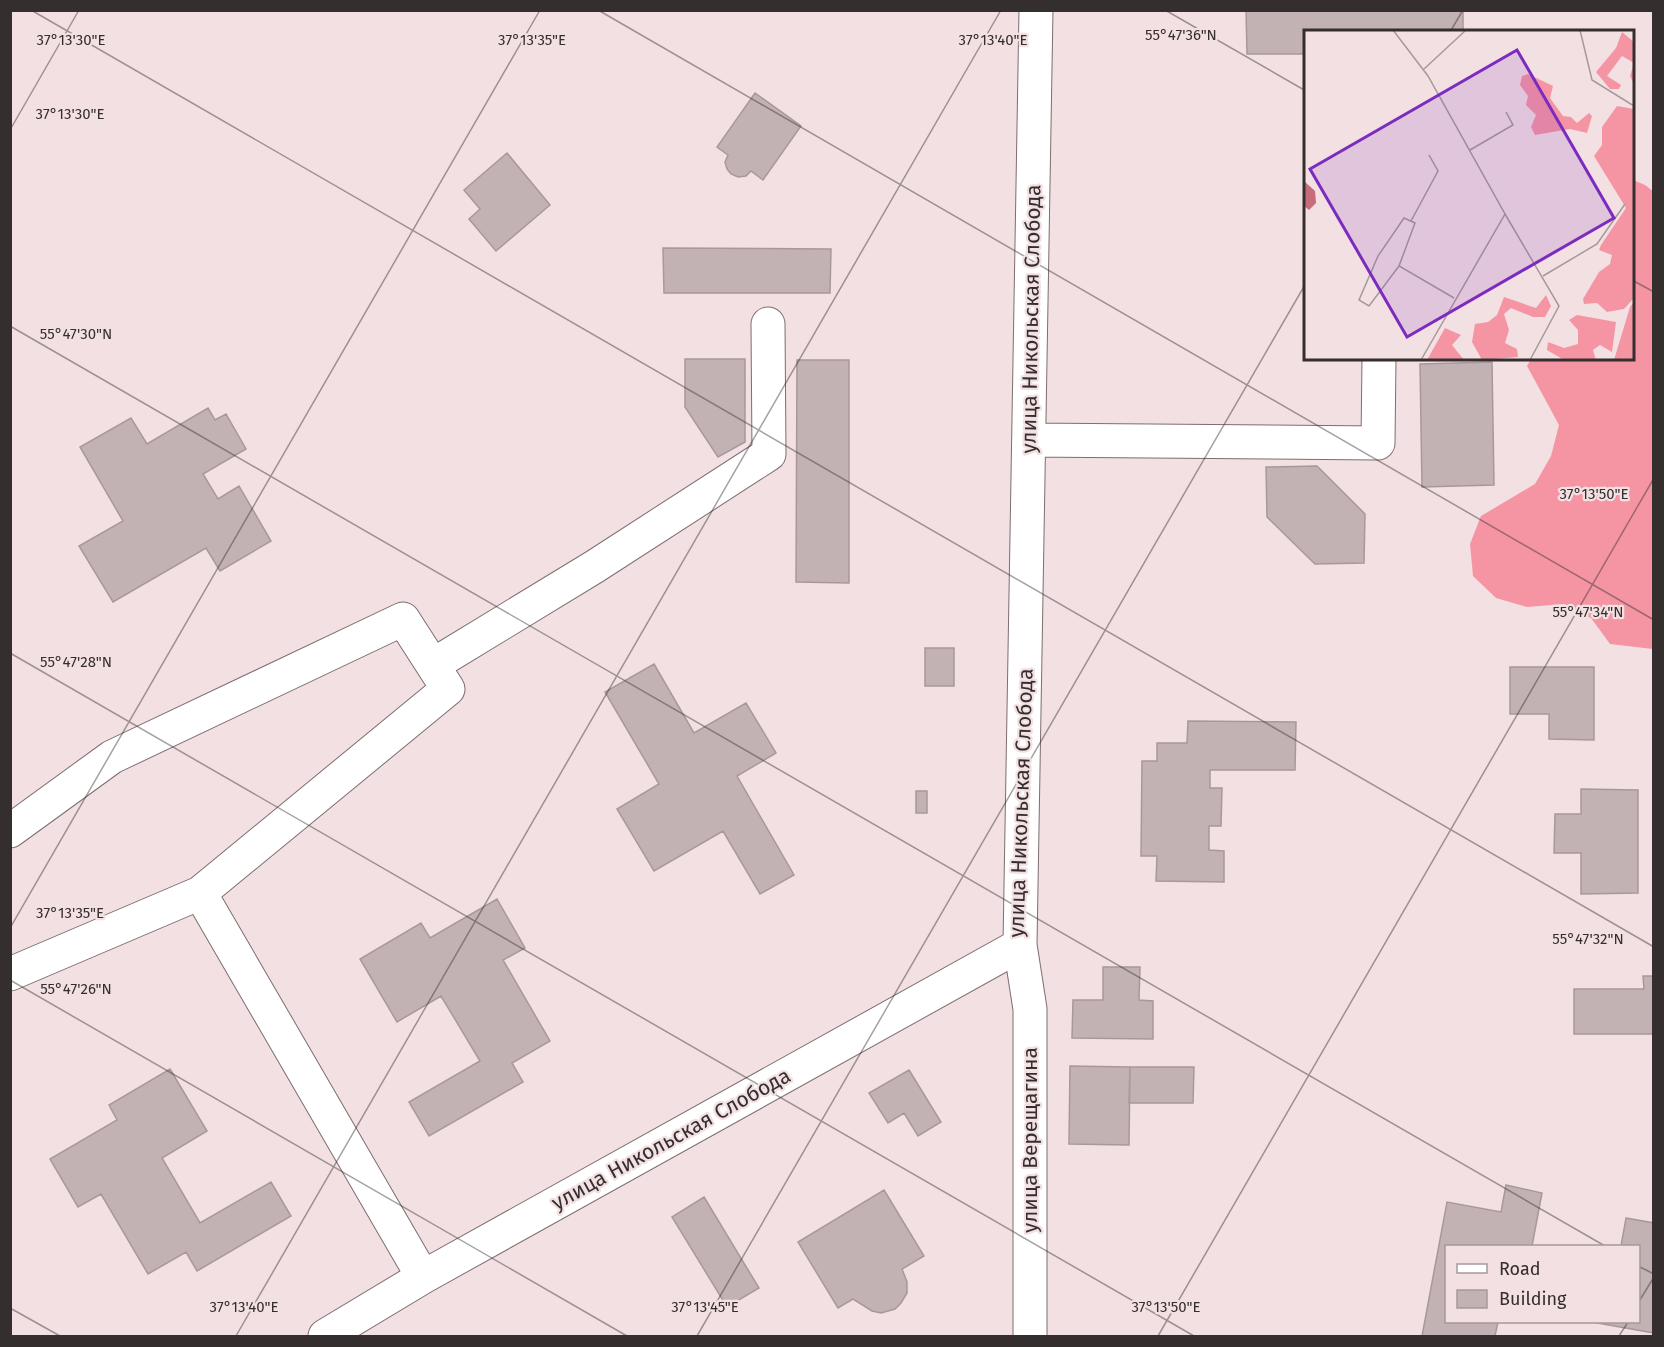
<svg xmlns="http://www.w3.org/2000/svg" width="1664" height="1347" viewBox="0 0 1664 1347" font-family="'Fira Sans',sans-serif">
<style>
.forest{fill:#f595a4}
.building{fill:#c3b2b4;stroke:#a9989a;stroke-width:1.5}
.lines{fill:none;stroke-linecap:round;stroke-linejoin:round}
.minor-casing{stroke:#7d6e6f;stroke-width:35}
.minor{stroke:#fff;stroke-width:33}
.ticks{fill:none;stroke:#352e2f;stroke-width:1.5;stroke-opacity:0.45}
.labels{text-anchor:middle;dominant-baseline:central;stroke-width:4.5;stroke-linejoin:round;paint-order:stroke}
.street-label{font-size:21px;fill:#352e2f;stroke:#f2e0e2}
.inset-road{fill:none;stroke:#a6999a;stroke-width:1.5}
.view{fill:#7b2cbf;fill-opacity:0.15;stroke:#7b2cbf;stroke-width:3}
.inset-edge{fill:none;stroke:#352e2f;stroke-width:3}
.ticks-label{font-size:15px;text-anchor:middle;fill:#352e2f;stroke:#f2e0e2;stroke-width:4.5;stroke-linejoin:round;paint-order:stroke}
</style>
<rect width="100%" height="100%" fill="#f2e0e2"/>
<path class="forest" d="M 1633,180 L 1645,185 L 1654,192 L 1653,649 L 1610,644 L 1591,618 L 1564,604 L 1527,607 L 1496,598 L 1473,576 L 1470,544 L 1481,516 L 1535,484 L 1551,456 L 1559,425 L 1527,366 L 1531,359 L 1632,358 Z"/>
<path class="building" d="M 1246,10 L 1463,10 L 1463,32 L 1306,32 L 1306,54 L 1247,54 Z
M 755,93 L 801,126 L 763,180 L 751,171 L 746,176 L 738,177 L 731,174 L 727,169 L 725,162 L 728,155 L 717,147 Z
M 507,153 L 550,205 L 496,251 L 469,219 L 480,209 L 464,190 Z
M 663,248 L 831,249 L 830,293 L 664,293 Z
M 685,359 L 745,359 L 745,442 L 718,457 L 685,407 Z
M 797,360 L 849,360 L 849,583 L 796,582 Z
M 1492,362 L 1494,485 L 1422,487 L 1420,364 Z
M 208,408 L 215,420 L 226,414 L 246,449 L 203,474 L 218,499 L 239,486 L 271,541 L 220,571 L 206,548 L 113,602 L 79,546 L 123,521 L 80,447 L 131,418 L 147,444 Z
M 1317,466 L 1365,514 L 1364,563 L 1315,564 L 1267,517 L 1266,467 Z
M 925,648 L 954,648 L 954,686 L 925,686 Z
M 654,664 L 694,733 L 746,703 L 776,753 L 737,776 L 794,875 L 760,894 L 723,831 L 654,871 L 617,809 L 659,784 L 605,692 Z
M 1510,667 L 1594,667 L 1594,740 L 1549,739 L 1549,714 L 1510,714 Z
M 1188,721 L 1296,722 L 1295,770 L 1210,770 L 1210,788 L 1222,788 L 1221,826 L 1209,826 L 1209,850 L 1224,851 L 1224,882 L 1156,881 L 1157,856 L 1141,856 L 1142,761 L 1157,761 L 1157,743 L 1187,743 Z
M 1581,789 L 1638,790 L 1638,893 L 1581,894 L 1581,853 L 1554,853 L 1555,814 L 1581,814 Z
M 916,791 L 927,791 L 927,813 L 916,813 Z
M 497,899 L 525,948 L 503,960 L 550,1041 L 512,1063 L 523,1082 L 429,1136 L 409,1102 L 480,1061 L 441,996 L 397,1022 L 360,959 L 421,923 L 430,938 Z
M 1103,967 L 1140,967 L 1139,1000 L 1153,1001 L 1153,1039 L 1072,1038 L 1073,1000 L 1103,1000 Z
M 1643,976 L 1654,976 L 1654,1034 L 1574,1034 L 1574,989 L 1644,989 Z
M 1070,1066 L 1130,1067 L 1129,1145 L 1069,1144 Z
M 1130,1067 L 1194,1067 L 1193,1103 L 1129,1103 Z
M 170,1069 L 207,1131 L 162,1158 L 200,1223 L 271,1182 L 291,1216 L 197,1271 L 186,1252 L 148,1274 L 101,1194 L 78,1207 L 50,1159 L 117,1120 L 109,1105 Z
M 909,1070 L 941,1122 L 918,1136 L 904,1113 L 888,1123 L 869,1093 Z
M 1506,1185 L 1542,1193 L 1532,1246 L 1446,1246 L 1446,1322 L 1498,1322 L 1495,1336 L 1422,1336 L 1447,1202 L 1501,1212 Z
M 884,1190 L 924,1256 L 902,1269 L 907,1282 L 907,1293 L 901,1303 L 895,1309 L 881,1313 L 872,1311 L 853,1299 L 838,1308 L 798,1242 Z
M 704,1197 L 759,1288 L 727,1307 L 672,1217 Z
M 1626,1218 L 1654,1223 L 1654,1333 L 1592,1322 L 1638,1322 L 1638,1246 L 1621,1246 Z"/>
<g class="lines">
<g class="minor-casing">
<path id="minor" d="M 1029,440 L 1378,443 L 1379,358
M 433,665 L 594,567 L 769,454 L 768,324
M 10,831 L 112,757 L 403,619 L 448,689 L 200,893 L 10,974
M 200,893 L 423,1277
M 1020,945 L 1030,1009 L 1030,1336
M 325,1336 L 423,1277 L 1020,945 L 1036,10"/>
</g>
<use href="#minor" class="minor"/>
</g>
<path class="ticks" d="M 31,10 L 1654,947M 598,10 L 1654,620M 1165,10 L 1306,91M 1450,32 L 1463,10M 10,130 L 79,10M 1632,280 L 1654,292M 10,326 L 1605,1246M 10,653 L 1194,1336M 10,928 L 540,10M 10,980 L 627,1336M 1638,1266 L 1654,1274M 1638,1303 L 1654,1277M 10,1308 L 60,1336M 236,1336 L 1001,10M 697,1336 L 1306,283M 1158,1336 L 1654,478M 1619,1336 L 1628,1322"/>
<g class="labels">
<g class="street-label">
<text transform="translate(1031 319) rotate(-89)">улица Никольская Слобода</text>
<text transform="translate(1021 803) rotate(-88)">улица Никольская Слобода</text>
<text transform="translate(671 1139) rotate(-29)">улица Никольская Слобода</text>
<text transform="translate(1030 1140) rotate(-90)">улица Верещагина</text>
</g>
</g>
<g transform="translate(1304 30)">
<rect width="330" height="330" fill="#f2e0e2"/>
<path d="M 318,2 L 330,12 L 330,54 L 326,46 L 330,33 L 318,26 L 303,46 L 317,55 L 315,59 L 306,59 L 292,42 L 312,18 ZM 224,44 L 249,56 L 246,68 L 259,86 L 267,87 L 273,93 L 285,83 L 288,86 L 283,103 L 266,99 L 231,105 L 227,97 L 232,85 L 222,75 L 224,66 L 216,55 L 218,46 ZM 313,76 L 330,79 L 330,268 L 320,279 L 303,282 L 293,273 L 280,274 L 279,269 L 295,242 L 306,234 L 308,225 L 295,220 L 297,215 L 322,178 L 290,126 L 298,115 L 298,97 ZM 242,265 L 247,276 L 241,287 L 229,287 L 207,278 L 200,284 L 205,300 L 201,313 L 213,319 L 214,327 L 178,330 L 168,312 L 171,294 L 184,292 L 193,285 L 200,267 L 232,278 ZM 330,272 L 330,330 L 310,330 L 326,277 ZM 273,285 L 312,292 L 308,322 L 296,315 L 289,320 L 292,330 L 260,330 L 243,320 L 244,312 L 260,318 L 274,314 L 274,300 L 265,290 ZM 141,298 L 157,305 L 148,315 L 160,330 L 123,330 Z" fill="#f595a4"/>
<path d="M 0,151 L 11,161 L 12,173 L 5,180 L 0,176 Z" fill="#c76c7b"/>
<path class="inset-road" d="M 89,0 L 124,46 L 201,184 L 117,330M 276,0 L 288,50 L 330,76M 120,39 L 162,0M 166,120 L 209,95 L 202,82M 201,184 L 255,276 L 226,330M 107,191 L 134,141 L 125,125M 95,236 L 65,276 L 55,270 L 74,226 L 100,188 L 111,193 L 95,236 L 150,268M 239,246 L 293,214 L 321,174"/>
<path class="view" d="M 213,20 L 310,188 L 103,307 L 6,139 Z"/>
<rect width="330" height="330" class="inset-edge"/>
</g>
<g class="ticks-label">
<text x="1181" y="40">55°47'36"N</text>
<text x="71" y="45">37°13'30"E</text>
<text x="532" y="45">37°13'35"E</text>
<text x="993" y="45">37°13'40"E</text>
<text x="70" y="119">37°13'30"E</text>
<text x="76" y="339">55°47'30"N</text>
<text x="1594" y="499">37°13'50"E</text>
<text x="1588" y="617">55°47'34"N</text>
<text x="76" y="667">55°47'28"N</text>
<text x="70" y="918">37°13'35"E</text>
<text x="1588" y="944">55°47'32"N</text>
<text x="76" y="994">55°47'26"N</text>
<text x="244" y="1312">37°13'40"E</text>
<text x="705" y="1312">37°13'45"E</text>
<text x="1166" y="1312">37°13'50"E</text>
</g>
<rect width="1664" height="1347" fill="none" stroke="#352e2f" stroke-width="24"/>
<rect x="1445" y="1245" width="195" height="78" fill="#f2e0e2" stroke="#a6999a" stroke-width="1.5"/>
<rect x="1457" y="1264" width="30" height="9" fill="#ffffff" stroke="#a6999a" stroke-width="1.5"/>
<text x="1499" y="1275" font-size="18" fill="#352e2f">Road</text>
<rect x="1457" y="1290" width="30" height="18" fill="#c3b2b4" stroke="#a6999a" stroke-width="1.5"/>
<text x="1499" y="1305" font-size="18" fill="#352e2f">Building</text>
</svg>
